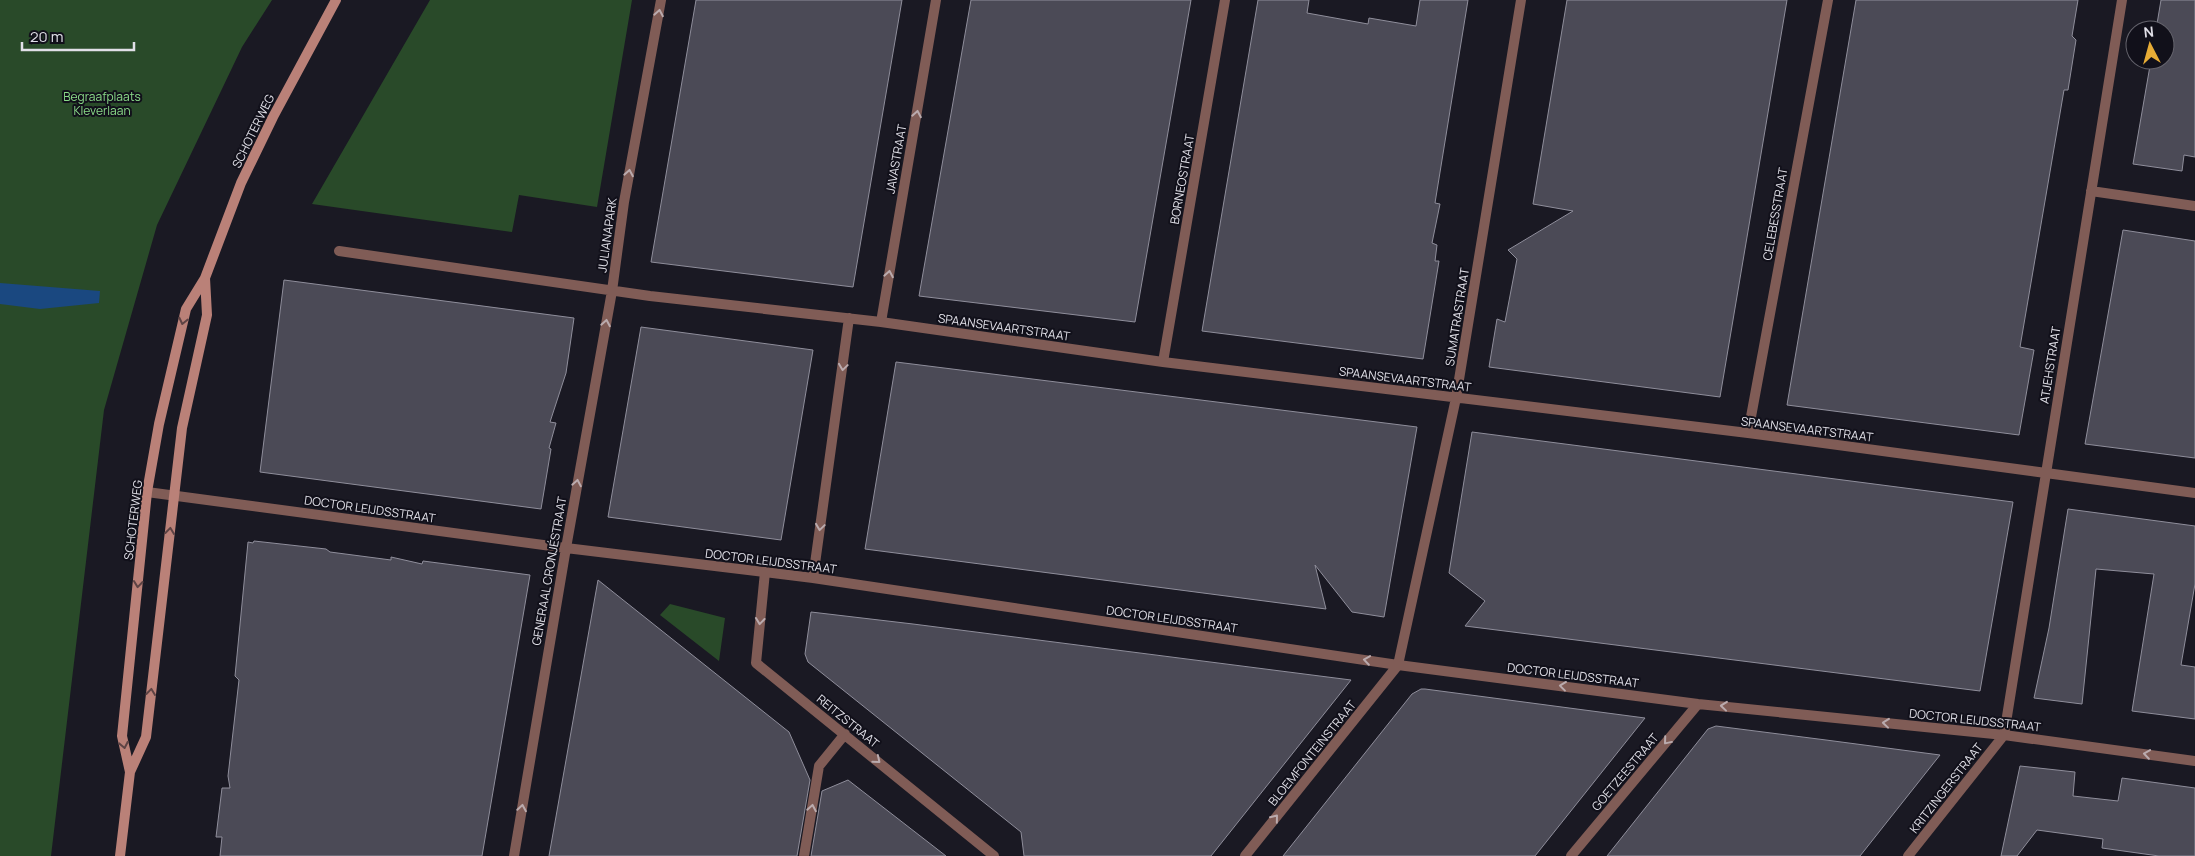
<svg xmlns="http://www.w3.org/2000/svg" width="2195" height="856" viewBox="0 0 2195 856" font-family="Manrope,sans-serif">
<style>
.green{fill:#294a29}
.water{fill:#1a4880}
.building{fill:#4b4a56;stroke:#8f8e9b}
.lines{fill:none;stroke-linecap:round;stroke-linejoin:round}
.minor{stroke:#805c56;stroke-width:10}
.secondary{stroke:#ba8178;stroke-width:10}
.oneway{stroke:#baabae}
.oneway2{stroke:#5d4344}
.labels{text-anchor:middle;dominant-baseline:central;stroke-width:4;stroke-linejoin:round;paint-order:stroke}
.park-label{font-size:12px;fill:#8ada88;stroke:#11101a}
.street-label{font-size:12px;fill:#e1e0e8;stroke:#11101a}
</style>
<rect width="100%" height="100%" fill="#1a1923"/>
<path class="green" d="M 0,0 L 272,0 L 242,47 L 157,225 L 104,410 L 51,856 L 0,856 Z
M 430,0 L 632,0 L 597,207 L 519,195 L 512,232 L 312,204 Z
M 670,604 L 725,618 L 719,661 L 660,615 Z"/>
<path class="water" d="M 0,283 L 100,291 L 99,303 L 40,309 L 0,304 Z"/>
<path class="building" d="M 696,0 L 902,0 L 853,287 L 651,262 Z
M 971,0 L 1191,0 L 1135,322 L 919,296 Z
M 1258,0 L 1309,0 L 1307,13 L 1368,24 L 1369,18 L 1416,26 L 1420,0 L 1468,0 L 1435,203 L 1440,204 L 1432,243 L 1437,245 L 1435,261 L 1439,261 L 1423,359 L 1202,331 Z
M 1567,0 L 1787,0 L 1720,397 L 1489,367 L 1497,319 L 1505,322 L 1517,259 L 1508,250 L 1573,211 L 1533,204 Z
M 1856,0 L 2078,0 L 2072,36 L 2076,40 L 2068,90 L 2064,90 L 2020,347 L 2034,350 L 2019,435 L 1787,405 Z
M 2161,0 L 2195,0 L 2195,157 L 2184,155 L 2182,171 L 2133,164 L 2151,60 L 2165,60 L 2165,30 L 2156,30 Z
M 2123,230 L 2195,241 L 2195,458 L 2085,444 Z
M 284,280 L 574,318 L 566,373 L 550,422 L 556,423 L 549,448 L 551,449 L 541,509 L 260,472 Z
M 641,327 L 813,350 L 781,540 L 608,517 Z
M 896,362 L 1417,427 L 1384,617 L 1352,612 L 1315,565 L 1326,609 L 865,549 Z
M 1472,432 L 2013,502 L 1980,691 L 1465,626 L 1485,601 L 1449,573 Z
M 2068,509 L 2195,526 L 2195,584 L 2181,665 L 2195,667 L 2195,719 L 2132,711 L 2154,574 L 2096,569 L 2082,704 L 2034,698 L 2049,628 Z
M 254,541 L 326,549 L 330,552 L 391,560 L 391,557 L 422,564 L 423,561 L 530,575 L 482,856 L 220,856 L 222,837 L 216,837 L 222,788 L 230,788 L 228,776 L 239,680 L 235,676 L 248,542 L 253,543 Z
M 598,580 L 789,732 L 810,780 L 797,856 L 549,856 Z
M 811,612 L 913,624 L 1351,680 L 1211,856 L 1024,856 L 1021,832 L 808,662 L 805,654 Z
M 1421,689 L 1425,689 L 1645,718 L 1535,856 L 1283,856 L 1412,694 Z
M 1716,726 L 1826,740 L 1940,755 L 1860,856 L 1607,856 L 1708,729 Z
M 2020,766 L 2075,772 L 2073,796 L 2118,801 L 2122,778 L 2195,788 L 2195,856 L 2159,856 L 2102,848 L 2103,839 L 2037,830 L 2017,856 L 2001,856 Z
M 848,780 L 946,856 L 811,856 L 822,791 Z"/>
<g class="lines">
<path class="minor" d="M 2091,191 L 2195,206
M 339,251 L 650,296 L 881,322 L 1163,362 L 1748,433 L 2195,493
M 881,322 L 936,0
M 1163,362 L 1225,0
M 1748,433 L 1828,0
M 147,492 L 566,548 L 813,578 L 1398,665 L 1698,704 L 2004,735 L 2195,761
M 765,572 L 756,663 L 994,856
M 813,578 L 849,318
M 514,856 L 566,548 L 612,291 L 624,202 L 661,0
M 804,856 L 819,766 L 845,734
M 1245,856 L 1398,665 L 1456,398 L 1521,0
M 1571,856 L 1698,704
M 1908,856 L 2004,735 L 2122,0"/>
<path class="secondary" d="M 130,772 L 146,737 L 182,428 L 207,315 L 205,278
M 120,856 L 130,772 L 122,736 L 147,492 L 159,424 L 186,309 L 205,278 L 241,183 L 273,117 L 336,0"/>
</g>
<defs><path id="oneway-chevron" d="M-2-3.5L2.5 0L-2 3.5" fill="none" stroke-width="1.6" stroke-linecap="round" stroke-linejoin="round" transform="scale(1.25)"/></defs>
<g class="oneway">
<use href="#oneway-chevron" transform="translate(659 13) rotate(-80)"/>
<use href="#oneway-chevron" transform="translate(917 114) rotate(-80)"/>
<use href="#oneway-chevron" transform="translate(629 173) rotate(-80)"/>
<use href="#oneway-chevron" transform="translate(889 274) rotate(-80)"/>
<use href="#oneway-chevron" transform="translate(606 323) rotate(-80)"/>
<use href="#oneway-chevron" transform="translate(843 367) rotate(98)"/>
<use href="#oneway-chevron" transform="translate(577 483) rotate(-80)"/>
<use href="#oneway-chevron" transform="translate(820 527) rotate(98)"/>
<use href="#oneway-chevron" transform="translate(760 621) rotate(96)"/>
<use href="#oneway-chevron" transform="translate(1367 660) rotate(-172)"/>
<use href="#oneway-chevron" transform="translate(1563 686) rotate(-173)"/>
<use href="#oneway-chevron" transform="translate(1724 706) rotate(-174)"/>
<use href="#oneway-chevron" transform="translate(1886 723) rotate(-174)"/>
<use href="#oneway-chevron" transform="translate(1667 741) rotate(130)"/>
<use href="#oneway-chevron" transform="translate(2147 754) rotate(-172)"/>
<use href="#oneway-chevron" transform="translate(877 760) rotate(39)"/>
<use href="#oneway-chevron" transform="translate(522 808) rotate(-81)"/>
<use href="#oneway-chevron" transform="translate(812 808) rotate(-80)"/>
<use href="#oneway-chevron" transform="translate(1275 818) rotate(-51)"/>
</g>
<g class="oneway2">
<use href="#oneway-chevron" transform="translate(183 321) rotate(103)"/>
<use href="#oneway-chevron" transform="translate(170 531) rotate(-83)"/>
<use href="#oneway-chevron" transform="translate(138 584) rotate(96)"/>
<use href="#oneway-chevron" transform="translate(151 692) rotate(-83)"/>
<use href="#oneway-chevron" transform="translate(124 745) rotate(79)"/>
</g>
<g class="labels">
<g class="park-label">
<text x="102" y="96">Begraafplaats<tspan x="102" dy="14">Kleverlaan</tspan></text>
</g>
<g class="street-label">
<text transform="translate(253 131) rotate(-64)">SCHOTERWEG</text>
<text transform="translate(896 159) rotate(-80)">JAVASTRAAT</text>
<text transform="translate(1182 179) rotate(-80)">BORNEOSTRAAT</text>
<text transform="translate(1775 214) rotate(-80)">CELEBESSTRAAT</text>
<text transform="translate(607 235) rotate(-82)">JULIANAPARK</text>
<text transform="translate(1457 317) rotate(-81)">SUMATRASTRAAT</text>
<text transform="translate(1004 327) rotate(8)">SPAANSEVAARTSTRAAT</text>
<text transform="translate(2050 365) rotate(-81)">ATJEHSTRAAT</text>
<text transform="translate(1405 379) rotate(7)">SPAANSEVAARTSTRAAT</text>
<text transform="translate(1807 429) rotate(7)">SPAANSEVAARTSTRAAT</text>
<text transform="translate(370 509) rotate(8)">DOCTOR LEIJDSSTRAAT</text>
<text transform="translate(133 520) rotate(-83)">SCHOTERWEG</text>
<text transform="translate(771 561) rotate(7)">DOCTOR LEIJDSSTRAAT</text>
<text transform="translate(549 571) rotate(-80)">GENERAAL CRONJÉSTRAAT</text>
<text transform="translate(1172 619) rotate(8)">DOCTOR LEIJDSSTRAAT</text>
<text transform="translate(1573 675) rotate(7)">DOCTOR LEIJDSSTRAAT</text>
<text transform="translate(1975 720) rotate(6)">DOCTOR LEIJDSSTRAAT</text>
<text transform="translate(848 721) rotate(39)">REITZSTRAAT</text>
<text transform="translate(1312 753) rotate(-51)">BLOEMFONTEINSTRAAT</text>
<text transform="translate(1625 772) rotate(-50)">GOETZEESTRAAT</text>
<text transform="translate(1946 788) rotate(-52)">KRITZINGERSTRAAT</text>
</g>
</g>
<g transform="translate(2150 45) rotate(354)"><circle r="24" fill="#11101a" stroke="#64636c"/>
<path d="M0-4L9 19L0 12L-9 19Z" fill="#e7ac36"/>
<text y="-8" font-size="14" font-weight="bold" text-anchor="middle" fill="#e1e0e8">N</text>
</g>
<path d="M22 42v8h112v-8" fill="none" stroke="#e1e0e8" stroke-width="2.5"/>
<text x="30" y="42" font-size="15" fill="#e1e0e8" stroke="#11101a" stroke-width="4" paint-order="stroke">20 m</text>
</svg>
